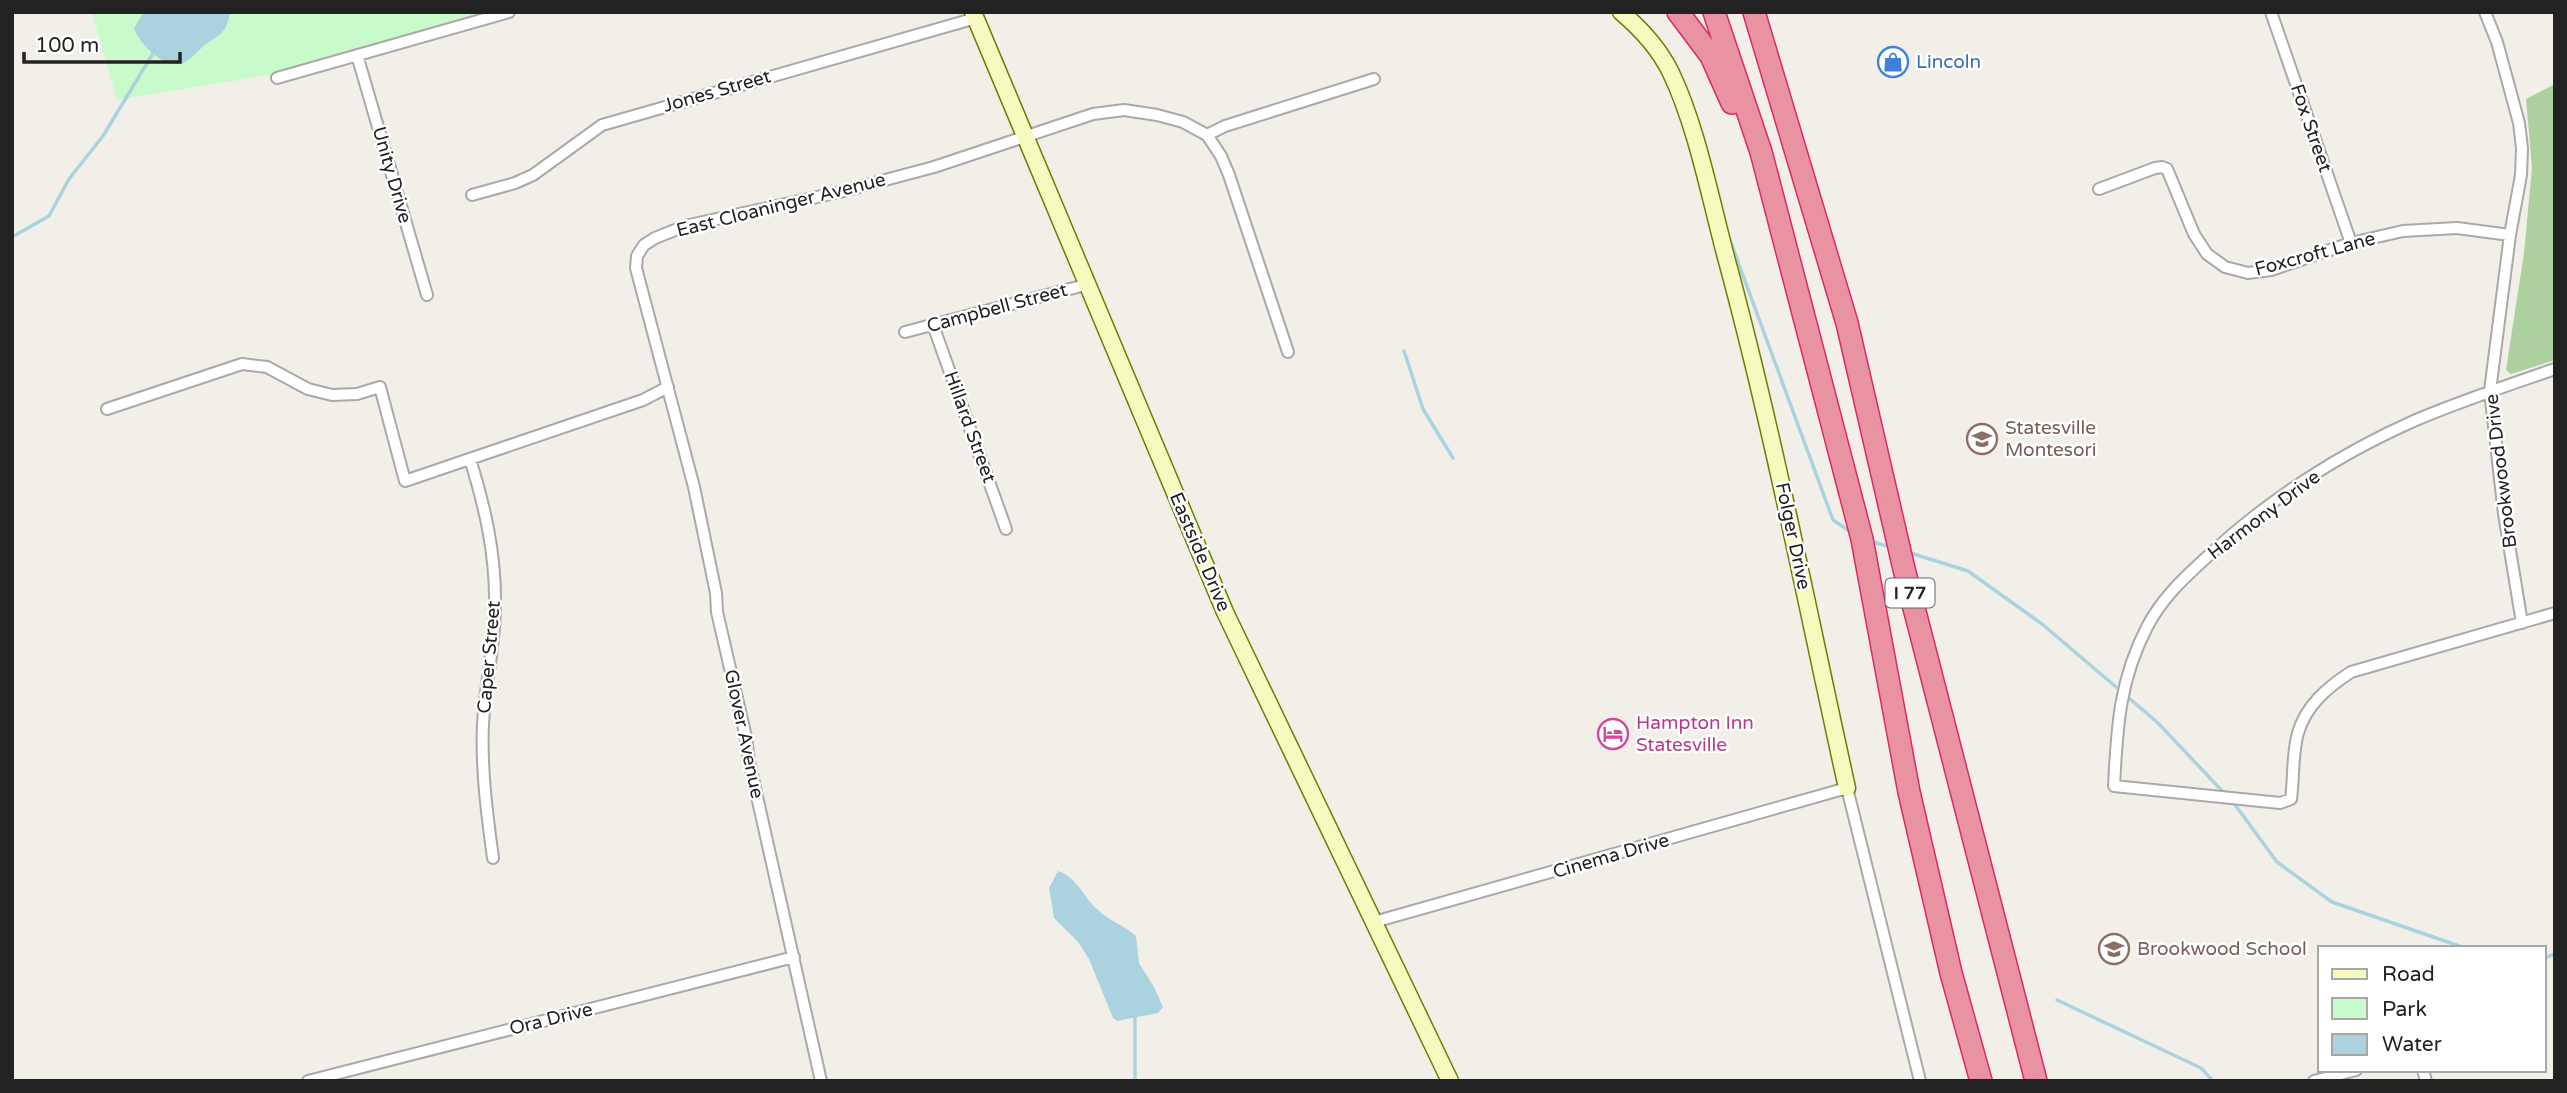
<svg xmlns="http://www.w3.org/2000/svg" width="2567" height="1093" viewBox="0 0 2567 1093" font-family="'Varela Round',sans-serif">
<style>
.forest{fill:#add19e}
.park{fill:#c8facc}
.water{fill:#aad3df}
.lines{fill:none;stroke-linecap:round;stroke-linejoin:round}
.stream{stroke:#aad3df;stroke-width:3.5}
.street-casing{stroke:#a9a9a9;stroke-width:14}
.secondary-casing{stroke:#707d05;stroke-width:19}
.highway-casing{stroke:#dc2a67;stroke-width:24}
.street{stroke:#fff;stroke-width:10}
.secondary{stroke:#f7fabf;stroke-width:16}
.highway{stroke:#e892a2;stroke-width:21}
.labels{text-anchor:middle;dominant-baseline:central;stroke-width:5;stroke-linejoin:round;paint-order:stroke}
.shield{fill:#fff;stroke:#646464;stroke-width:2}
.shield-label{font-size:18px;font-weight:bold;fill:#222}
.shop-label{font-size:19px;fill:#366cbe;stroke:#fff;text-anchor:start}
.street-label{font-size:19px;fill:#222;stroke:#fff}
.education-label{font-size:19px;fill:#785e54;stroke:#fff;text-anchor:start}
.hotel-label{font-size:19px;fill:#b23c85;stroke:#fff;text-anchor:start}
</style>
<rect width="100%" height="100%" fill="#f2efe9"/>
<path class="forest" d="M 2555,84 L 2555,360 L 2511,374 L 2506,370 L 2524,253 L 2532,168 L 2526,99 Z"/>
<path class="park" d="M 92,12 L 481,12 L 275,74 L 117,100 Z"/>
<path class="water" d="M 144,12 L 230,12 C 227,33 220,34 205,45 C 196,52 190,62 179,64 C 161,66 139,43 134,28 Z
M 1058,871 C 1077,877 1084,898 1098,910 C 1109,921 1124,925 1136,936 L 1139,963 L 1154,987 L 1163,1007 L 1158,1013 L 1117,1021 L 1113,1018 L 1089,959 L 1078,942 L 1054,918 L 1049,888 Z"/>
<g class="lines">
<path class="stream" d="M 1727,232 L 1833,520 L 1851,532
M 12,237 L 49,216 L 69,179 L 103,136 L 155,50
M 1404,351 L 1423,409 L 1453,458
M 1870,541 L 1890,547
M 1907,552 L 1968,571 L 2042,624 L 2116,687
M 2130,699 L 2158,723 L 2225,794
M 2233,802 L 2277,862 L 2332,902 L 2465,948
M 2544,958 L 2555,954
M 2057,1000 L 2201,1068 L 2213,1081
M 1135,1081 L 1135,1016"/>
<g class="street-casing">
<path id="street" d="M 2271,12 L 2351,243
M 2485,12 L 2497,42 L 2519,123 L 2522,148 L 2521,175 L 2510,235 L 2490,391 L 2504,514 L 2522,623
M 357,55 L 427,295
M 277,78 L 509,12
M 1207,135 L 1221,156 L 1229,175 L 1288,352
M 2099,189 L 2155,168 L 2162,167 L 2167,169 L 2194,234 L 2207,254 L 2225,267 L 2248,273 L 2271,270 L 2351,243 L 2403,231 L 2457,228 L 2510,235
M 472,195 L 515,183 L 533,175 L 602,125 L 976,18
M 933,325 L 1006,529
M 905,332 L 1089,284
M 2555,369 C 2508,385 2461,401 2416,420 C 2341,453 2268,500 2208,556 C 2184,578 2162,598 2147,627 C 2119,681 2117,728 2114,786 L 2280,803 L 2291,799 C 2294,778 2292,753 2298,733 C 2306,705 2328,687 2351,672 L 2555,613
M 107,409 L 242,364 L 267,367 L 308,389 L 332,395 L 357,394 L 380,387 L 405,481 L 643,400 L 668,387
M 470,459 C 485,507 496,555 495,606 C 495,646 485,685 483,724 C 481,769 487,814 493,858
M 1374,922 L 1847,788 L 1920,1081
M 2423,1070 L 2426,1081
M 308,1081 L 794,957
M 821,1081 L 749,761 L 746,737 L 717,612 L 716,593 L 694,487 L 636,268 L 637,256 L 644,245 L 655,238 L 685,226 L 840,192 L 934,167 L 1093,114 L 1124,110 L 1157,115 L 1183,122 L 1207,135 L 1225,126 L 1374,79
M 2314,1081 L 2356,1070"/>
</g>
<g class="secondary-casing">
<path id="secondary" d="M 973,12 L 1225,612 L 1450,1081
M 1621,12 C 1640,28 1660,50 1671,73 C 1697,127 1711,202 1727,261 C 1774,435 1808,612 1847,788"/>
</g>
<g class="highway-casing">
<path id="highway" d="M 1678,12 L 1711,56 L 1732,103
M 1714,12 L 1761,152 L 1862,539 L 1909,792 L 1951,973 L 1981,1081
M 1754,12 L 1847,323 L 1904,569 L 2036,1081"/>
</g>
<use href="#street" class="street"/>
<use href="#secondary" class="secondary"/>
<use href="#highway" class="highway"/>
</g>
<defs>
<g id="shop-ring" transform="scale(1.575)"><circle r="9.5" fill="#fff" stroke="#3f7fe0" stroke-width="1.5"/><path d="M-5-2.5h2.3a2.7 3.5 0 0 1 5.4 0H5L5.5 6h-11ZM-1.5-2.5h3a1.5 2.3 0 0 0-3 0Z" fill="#3f7fe0"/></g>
<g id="school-ring" transform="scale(1.575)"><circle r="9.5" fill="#fff" stroke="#8d6e63" stroke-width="1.5"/><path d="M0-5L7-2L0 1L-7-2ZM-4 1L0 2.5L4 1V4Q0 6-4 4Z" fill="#8d6e63"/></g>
<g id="hotel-ring" transform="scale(1.575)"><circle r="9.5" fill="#fff" stroke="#d1479c" stroke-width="1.5"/><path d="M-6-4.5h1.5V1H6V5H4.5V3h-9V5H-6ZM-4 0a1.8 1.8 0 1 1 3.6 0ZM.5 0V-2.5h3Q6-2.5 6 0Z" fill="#d1479c"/></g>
</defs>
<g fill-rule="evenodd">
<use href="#shop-ring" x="1893" y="62"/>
<use href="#school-ring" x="1982" y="439"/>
<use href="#hotel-ring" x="1613" y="734"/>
<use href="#school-ring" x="2114" y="949"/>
</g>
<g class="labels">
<rect class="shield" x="1885.5" y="578.5" width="49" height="29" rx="5"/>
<g class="shield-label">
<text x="1910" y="593">I 77</text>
</g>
<g class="shop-label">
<text x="1916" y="62">Lincoln</text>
</g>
<g class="street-label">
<text transform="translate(717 91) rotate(-16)">Jones Street</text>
<text transform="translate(2311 128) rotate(71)">Fox Street</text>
<text transform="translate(392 175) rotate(74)">Unity Drive</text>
<text transform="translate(781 205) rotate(-14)">East Cloaninger Avenue</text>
<text transform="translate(2315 254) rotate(-15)">Foxcroft Lane</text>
<text transform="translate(997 308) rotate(-15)">Campbell Street</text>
<text transform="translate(970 427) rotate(70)">Hillard Street</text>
<text transform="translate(2501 471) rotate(-97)">Brookwood Drive</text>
<text transform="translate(2264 515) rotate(-37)">Harmony Drive</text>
<text transform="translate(1793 536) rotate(78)">Folger Drive</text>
<text transform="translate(1200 552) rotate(67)">Eastside Drive</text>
<text transform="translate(489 657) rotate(-85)">Caper Street</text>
<text transform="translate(744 734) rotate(78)">Glover Avenue</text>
<text transform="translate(1611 856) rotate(-16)">Cinema Drive</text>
<text transform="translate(551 1019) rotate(-14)">Ora Drive</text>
</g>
<g class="education-label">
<text x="2005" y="428">Statesville<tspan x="2005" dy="22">Montesori</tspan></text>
<text x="2137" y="949">Brookwood School</text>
</g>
<g class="hotel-label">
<text x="1636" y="723">Hampton Inn<tspan x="1636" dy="22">Statesville</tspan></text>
</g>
</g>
<rect width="2567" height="1093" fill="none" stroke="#222222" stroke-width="28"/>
<rect x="2318" y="946" width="228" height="126" fill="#ffffff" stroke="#a7a7a7" stroke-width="2"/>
<rect x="2332" y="969" width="35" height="10" fill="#f7fabf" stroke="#a7a7a7" stroke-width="2"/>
<text x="2382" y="981" font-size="21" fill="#222222">Road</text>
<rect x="2332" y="998" width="35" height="21" fill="#c8facc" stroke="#a7a7a7" stroke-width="2"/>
<text x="2382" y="1016" font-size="21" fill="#222222">Park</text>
<rect x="2332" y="1034" width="35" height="21" fill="#aad3df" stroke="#a7a7a7" stroke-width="2"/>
<text x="2382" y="1051" font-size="21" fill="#222222">Water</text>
<path d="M24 52v10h156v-10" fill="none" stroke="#222222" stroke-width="3.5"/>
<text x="35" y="52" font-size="21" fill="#222222" stroke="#ffffff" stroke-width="5" paint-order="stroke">100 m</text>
</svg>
